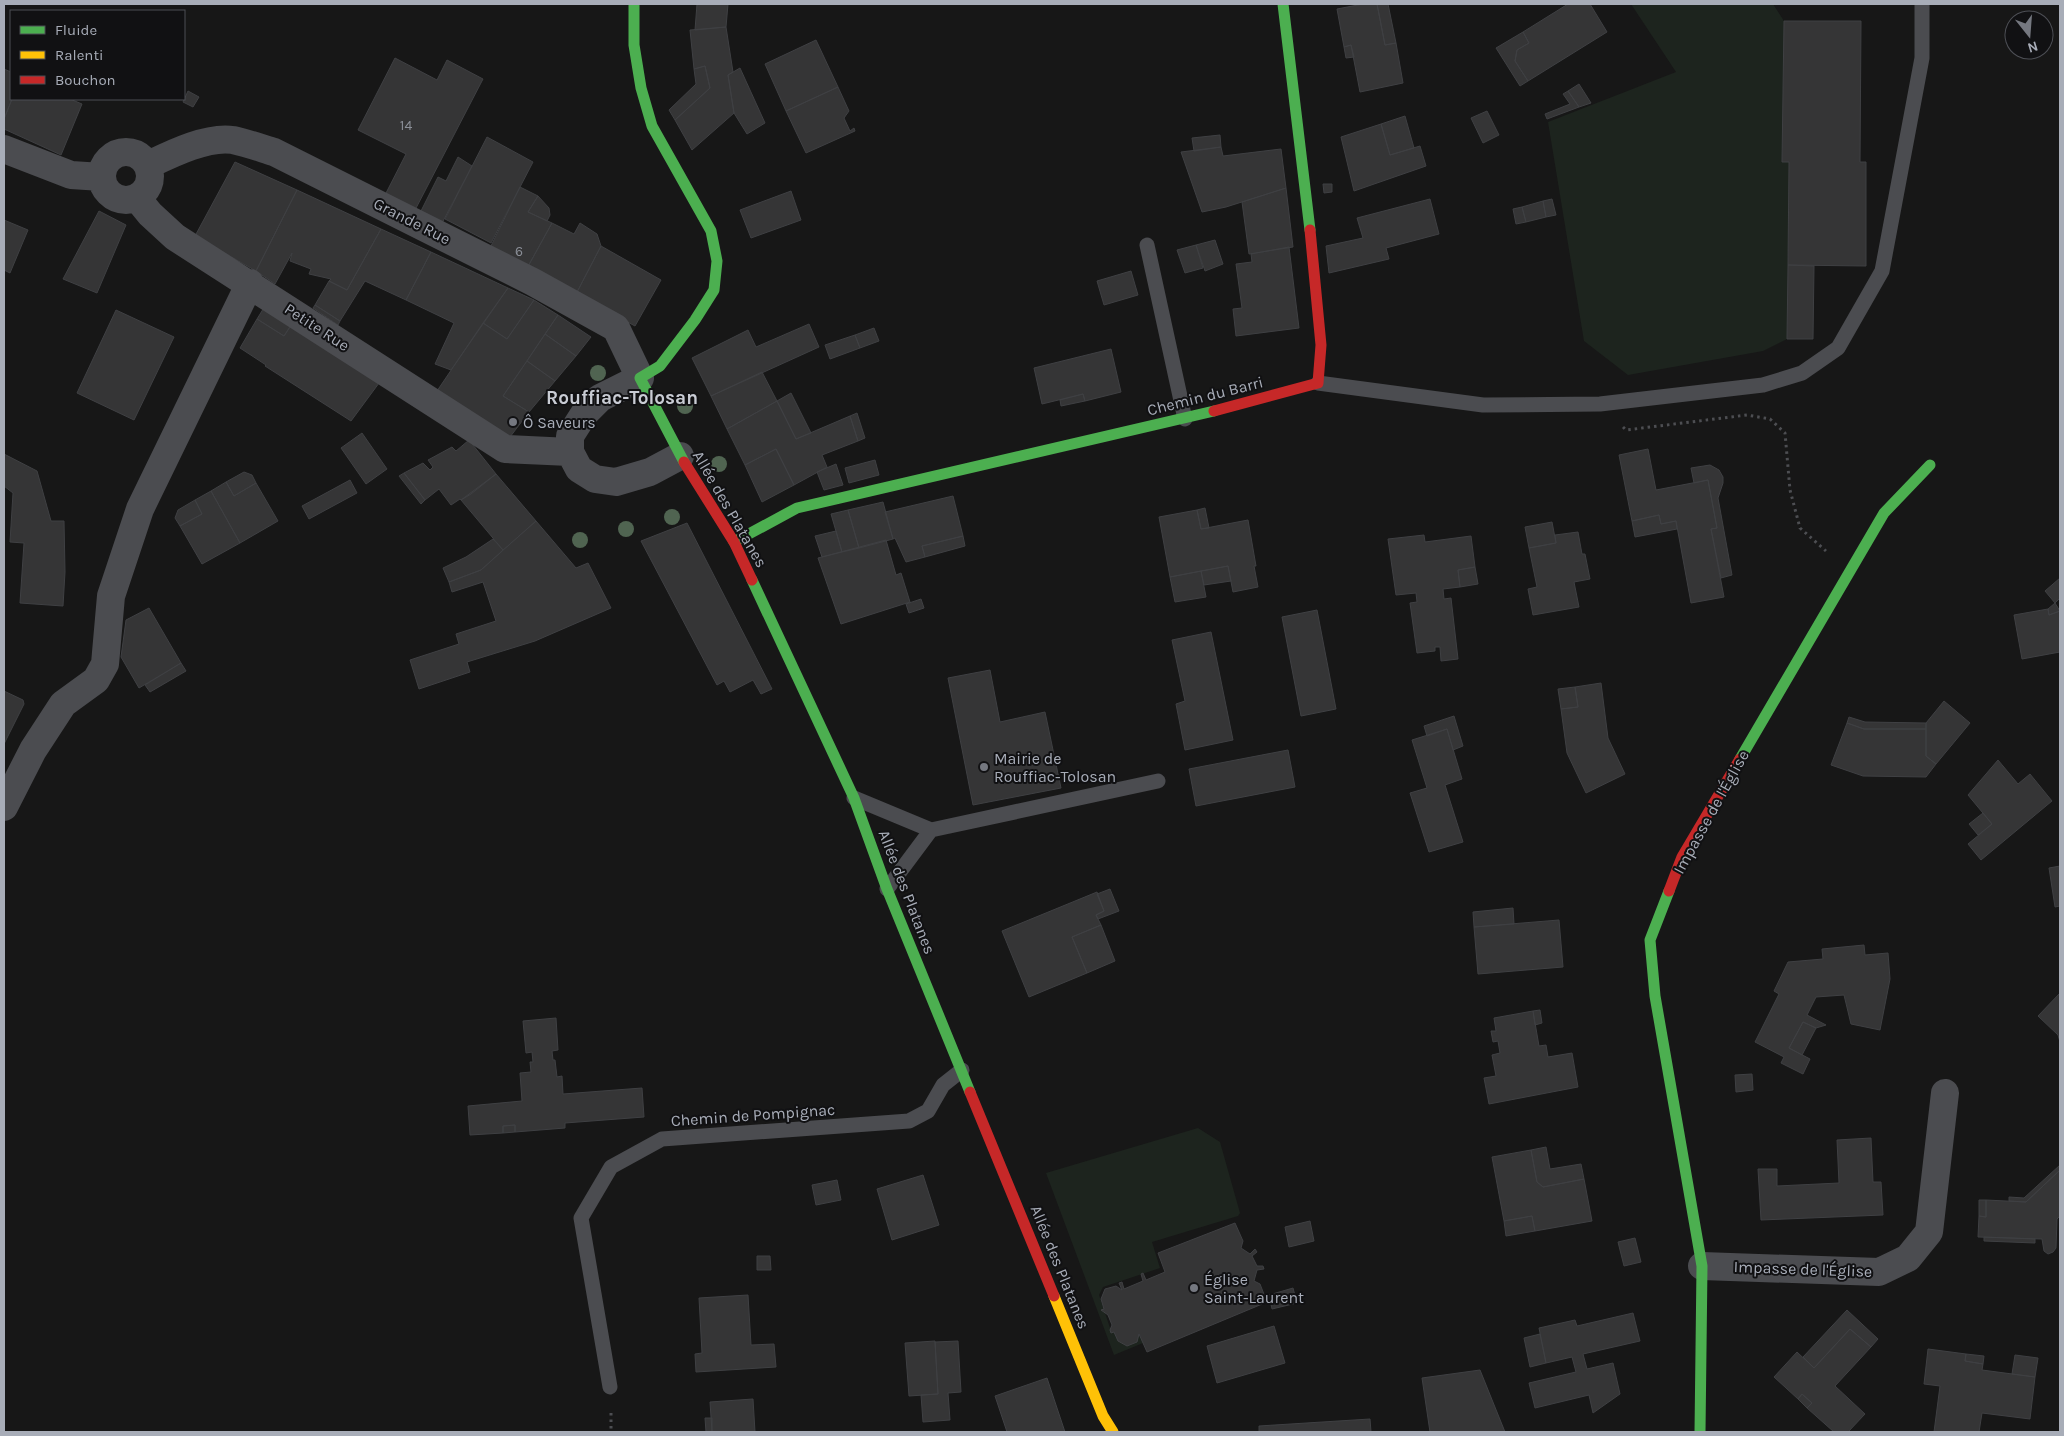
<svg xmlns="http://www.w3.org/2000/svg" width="2064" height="1436" viewBox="0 0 2064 1436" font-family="Karla,sans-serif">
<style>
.green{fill:#1d241e}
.building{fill:#353536;stroke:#3f4043}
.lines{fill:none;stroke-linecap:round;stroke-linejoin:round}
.path{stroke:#4d4e52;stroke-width:3;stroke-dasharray:2.5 4;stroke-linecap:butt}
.lane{stroke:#4b4c50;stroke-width:15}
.street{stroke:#4b4c50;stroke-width:28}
.fast{stroke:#4caf50;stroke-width:11}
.slow{stroke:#ffc107;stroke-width:11}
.jam{stroke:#c62828;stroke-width:11}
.tree{fill:#506451}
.poi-dot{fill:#757880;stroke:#111113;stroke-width:2}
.labels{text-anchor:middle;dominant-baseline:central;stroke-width:4;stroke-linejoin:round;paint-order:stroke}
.number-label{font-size:14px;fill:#8b8f98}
.street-label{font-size:16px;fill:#a8adb8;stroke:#111113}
.poi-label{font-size:16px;fill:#a8adb8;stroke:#111113;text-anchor:start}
.quarter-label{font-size:19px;font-weight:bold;fill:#c9ccd4;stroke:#111113}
</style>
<rect width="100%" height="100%" fill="#171717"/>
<path class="green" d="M 1631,4 L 1773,4 L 1784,21 L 1782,161 L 1789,162 L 1787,339 L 1763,351 L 1628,375 L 1584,341 L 1548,122 L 1676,72 Z
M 1198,1128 L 1220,1142 L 1240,1213 L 1238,1216 L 1152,1242 L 1160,1268 L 1103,1287 L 1099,1295 L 1110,1328 L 1114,1332 L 1138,1332 L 1143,1343 L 1114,1355 L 1046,1173 Z"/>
<path class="building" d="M 697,4 L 728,4 L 726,27 L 695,30 Z
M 1363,4 L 1377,4 L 1385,45 L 1396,43 L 1403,83 L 1360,92 L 1351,45 L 1344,47 L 1337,9 Z
M 1377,4 L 1388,4 L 1396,43 L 1385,45 Z
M 1568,4 L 1590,4 L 1607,32 L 1528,81 L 1515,61 L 1517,50 L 1529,43 L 1523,32 Z
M 1784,21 L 1861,21 L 1860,162 L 1866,162 L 1866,266 L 1788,265 L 1789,162 L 1782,162 Z
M 726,27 L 733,72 L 728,75 L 734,113 L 692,150 L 675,120 L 710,88 L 705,66 L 694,69 L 690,30 Z
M 1523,32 L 1529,43 L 1517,50 L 1515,61 L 1528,81 L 1520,86 L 1496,48 Z
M 816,40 L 838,87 L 786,111 L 765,64 Z
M 1351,45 L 1354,57 L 1346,58 L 1344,47 Z
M 395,58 L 437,80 L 447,60 L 483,79 L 414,212 L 384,197 L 406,154 L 358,130 Z
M 705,66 L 710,88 L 675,120 L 669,110 L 696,84 L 694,69 Z
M 740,68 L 765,123 L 747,134 L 734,113 L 728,75 Z
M 4,69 L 11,72 L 12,99 L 4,119 Z
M 1579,84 L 1591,103 L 1579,107 L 1568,91 Z
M 838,87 L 849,111 L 844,118 L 850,131 L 854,128 L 855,131 L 806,153 L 786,111 Z
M 188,91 L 199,97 L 193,107 L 183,102 Z
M 1568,91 L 1579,107 L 1547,119 L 1545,114 L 1570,104 L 1563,94 Z
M 12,99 L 70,99 L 82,104 L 61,155 L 4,129 L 4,119 Z
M 1487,111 L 1499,135 L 1483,143 L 1471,118 Z
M 1405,116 L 1414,148 L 1390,155 L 1381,124 Z
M 1381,124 L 1390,155 L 1420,146 L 1426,166 L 1354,191 L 1341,137 Z
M 1220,135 L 1221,147 L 1194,151 L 1192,138 Z
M 487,137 L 533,162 L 491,243 L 445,219 Z
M 1221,147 L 1223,156 L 1281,149 L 1286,188 L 1226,207 L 1202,212 L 1181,152 Z
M 458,157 L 472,166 L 441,225 L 419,215 L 438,177 L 446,181 Z
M 235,162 L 297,190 L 256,271 L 195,236 Z
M 1323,184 L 1332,184 L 1332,192 L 1324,193 Z
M 520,187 L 538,196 L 528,212 L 552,223 L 526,270 L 489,250 Z
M 1286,188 L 1293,247 L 1249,254 L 1242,202 Z
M 297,190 L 381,229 L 347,290 L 329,281 L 331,279 L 309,274 L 311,269 L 290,261 L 292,253 L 275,284 L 256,271 Z
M 791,191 L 801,220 L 751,238 L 740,210 Z
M 538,196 L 549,208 L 550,215 L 547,221 L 528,212 Z
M 1430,199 L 1439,234 L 1386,248 L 1389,259 L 1329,273 L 1326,246 L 1363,238 L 1357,218 Z
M 1552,199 L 1556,215 L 1546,217 L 1543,201 Z
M 1543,201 L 1546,217 L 1526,222 L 1522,207 Z
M 1522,207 L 1526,222 L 1516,224 L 1513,209 Z
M 99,211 L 126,225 L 97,293 L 63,279 Z
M 4,220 L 28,230 L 10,273 L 4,270 Z
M 552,223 L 574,234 L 580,223 L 597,234 L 601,246 L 576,294 L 526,270 Z
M 381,229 L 431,252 L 406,300 L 365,281 L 340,321 L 315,305 L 329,281 L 347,290 Z
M 1215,240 L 1223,264 L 1205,271 L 1196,245 Z
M 1196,245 L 1203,268 L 1185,273 L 1177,250 Z
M 601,246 L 661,280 L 635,326 L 576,294 Z
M 1289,247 L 1299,328 L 1236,336 L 1233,309 L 1242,308 L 1236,264 L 1252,262 L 1251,254 Z
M 431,252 L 508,288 L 451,370 L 435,364 L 454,323 L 406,300 Z
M 1788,265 L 1814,266 L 1813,339 L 1787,339 Z
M 1131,271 L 1138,295 L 1104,305 L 1097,281 Z
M 508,288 L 534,300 L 507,339 L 483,323 Z
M 534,300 L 558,315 L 503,396 L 529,412 L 510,437 L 437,391 L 483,323 L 507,339 Z
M 315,305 L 340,321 L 338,325 L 313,308 Z
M 265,306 L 292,324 L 284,336 L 257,319 Z
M 116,310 L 174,337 L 134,420 L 77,393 Z
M 558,315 L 591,337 L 576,356 L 545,334 Z
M 257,319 L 284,336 L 293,322 L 382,379 L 351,421 L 265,366 L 266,365 L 240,348 Z
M 809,324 L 819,347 L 711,396 L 692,358 L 748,330 L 756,347 Z
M 874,328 L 879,341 L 860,348 L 855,335 Z
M 545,334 L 576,356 L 555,381 L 527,361 Z
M 855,335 L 860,348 L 830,359 L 825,345 Z
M 1111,349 L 1121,392 L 1085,401 L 1083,394 L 1042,404 L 1034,368 Z
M 527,361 L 555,381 L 529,412 L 503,396 Z
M 762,372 L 777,401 L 727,429 L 711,396 Z
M 791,393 L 811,433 L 796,439 L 777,401 Z
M 1083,394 L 1085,401 L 1061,406 L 1060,400 Z
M 777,401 L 796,439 L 850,416 L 858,441 L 822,455 L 827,467 L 794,485 L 776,449 L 745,465 L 727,429 Z
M 857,413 L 865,438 L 858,441 L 850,416 Z
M 362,433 L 387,469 L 366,484 L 341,448 Z
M 469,440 L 496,474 L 471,494 L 461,500 L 460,499 L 451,505 L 439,489 L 425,500 L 404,473 L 423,463 L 430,470 L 433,467 L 428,460 L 452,447 L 456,451 Z
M 776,449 L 794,485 L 762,502 L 745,465 Z
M 1648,449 L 1656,490 L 1708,480 L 1717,528 L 1711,529 L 1724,597 L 1691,603 L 1676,521 L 1661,524 L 1659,515 L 1632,521 L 1619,455 Z
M 4,454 L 37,471 L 51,521 L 64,521 L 65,572 L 63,606 L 20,603 L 24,543 L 10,542 L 13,493 L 4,486 Z
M 875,460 L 879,475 L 849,483 L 845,468 Z
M 836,464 L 843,485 L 824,490 L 817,472 Z
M 1710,465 L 1719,470 L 1723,477 L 1723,483 L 1718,498 L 1732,575 L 1721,578 L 1711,529 L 1717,528 L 1708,480 L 1694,483 L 1691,468 Z
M 244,472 L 252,475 L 256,483 L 234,496 L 226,482 Z
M 404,473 L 425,500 L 421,504 L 399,476 Z
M 496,474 L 536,521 L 503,550 L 461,500 Z
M 350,480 L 357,493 L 309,519 L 302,506 Z
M 226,482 L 234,496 L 256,483 L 278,521 L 240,543 L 211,491 Z
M 211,491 L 240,543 L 202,564 L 180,526 L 202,514 L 195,500 Z
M 953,496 L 963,536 L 922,546 L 925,557 L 906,562 L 895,538 L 893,539 L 885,512 Z
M 195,500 L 202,514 L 180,526 L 175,518 L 178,510 Z
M 883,502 L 893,539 L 859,548 L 848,510 Z
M 1205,508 L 1209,528 L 1201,529 L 1197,510 Z
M 848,510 L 859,548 L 842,552 L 831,514 Z
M 1197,510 L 1201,529 L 1248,520 L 1256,566 L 1254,566 L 1258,587 L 1233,592 L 1228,566 L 1170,577 L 1159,517 Z
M 1659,515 L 1661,524 L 1676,521 L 1677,529 L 1635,537 L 1632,521 Z
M 536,521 L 576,568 L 588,563 L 611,608 L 535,641 L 467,662 L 470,672 L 419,689 L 410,660 L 459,644 L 456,634 L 496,621 L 483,582 L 452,592 L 449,582 L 481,570 Z
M 1552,522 L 1556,543 L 1529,548 L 1525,527 Z
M 687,523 L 772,689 L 761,694 L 753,680 L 730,692 L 724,681 L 717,685 L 641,541 Z
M 836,531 L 842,552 L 822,557 L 815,536 Z
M 1578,532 L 1582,554 L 1585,554 L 1590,579 L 1574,582 L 1579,607 L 1533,615 L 1528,589 L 1537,587 L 1529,548 L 1556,543 L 1555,535 Z
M 1424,535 L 1425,542 L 1471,536 L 1475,567 L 1458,570 L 1460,587 L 1443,589 L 1444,599 L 1451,598 L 1458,659 L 1441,661 L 1440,647 L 1435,647 L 1435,651 L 1417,653 L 1410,603 L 1417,602 L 1416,593 L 1396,595 L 1388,539 Z
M 963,536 L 965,546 L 925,557 L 922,546 Z
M 493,539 L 503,550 L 481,570 L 449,582 L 443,568 L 466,557 Z
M 886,540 L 896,575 L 901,573 L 910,602 L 841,624 L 818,558 Z
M 1228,566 L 1231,581 L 1204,585 L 1201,571 Z
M 1475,567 L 1478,584 L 1460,587 L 1458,570 Z
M 1201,571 L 1206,597 L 1175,602 L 1170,577 Z
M 2060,578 L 2060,598 L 2055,603 L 2045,591 Z
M 921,599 L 924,608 L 909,613 L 906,604 Z
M 2055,603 L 2060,611 L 2049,615 L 2048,609 Z
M 149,608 L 181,663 L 139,688 L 121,657 L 126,620 Z
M 2048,609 L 2049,615 L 2060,611 L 2060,652 L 2022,659 L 2014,615 Z
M 1317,610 L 1336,709 L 1301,716 L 1282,617 Z
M 1211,632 L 1233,740 L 1185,750 L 1176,704 L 1185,701 L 1172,640 Z
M 181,663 L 186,671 L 150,692 L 145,685 Z
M 990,670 L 1000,722 L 1045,712 L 1061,788 L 973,805 L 948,678 Z
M 1601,683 L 1608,738 L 1625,774 L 1586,793 L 1567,753 L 1561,709 L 1578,707 L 1575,687 Z
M 1575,687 L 1578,707 L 1561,709 L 1558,689 Z
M 4,691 L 23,700 L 24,704 L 4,744 Z
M 1944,701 L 1970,723 L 1936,764 L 1926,756 L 1926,723 Z
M 1454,716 L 1463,746 L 1453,750 L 1447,729 L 1427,736 L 1424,726 Z
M 1849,717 L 1865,722 L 1926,723 L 1926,729 L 1864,729 L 1847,723 Z
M 1847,723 L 1864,729 L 1926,729 L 1926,756 L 1936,764 L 1926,777 L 1863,776 L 1831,765 Z
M 1447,729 L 1462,779 L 1445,785 L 1463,842 L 1429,852 L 1410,793 L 1427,788 L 1412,740 Z
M 1288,750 L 1295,787 L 1196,806 L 1189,769 Z
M 1998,760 L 2018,784 L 2030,774 L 2052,801 L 1981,860 L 1968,844 L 1992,824 L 1968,795 Z
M 1983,813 L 1992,824 L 1978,835 L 1969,824 Z
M 2060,866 L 2060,906 L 2055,907 L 2049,868 Z
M 1110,889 L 1119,911 L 1098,919 L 1096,915 L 1104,911 L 1097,894 Z
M 1097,892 L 1104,911 L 1096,915 L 1101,925 L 1072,937 L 1087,973 L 1029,997 L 1002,931 Z
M 1513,908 L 1514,924 L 1474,927 L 1473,912 Z
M 1559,920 L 1563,967 L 1478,974 L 1474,927 Z
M 1101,925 L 1115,961 L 1087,973 L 1072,937 Z
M 1864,945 L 1865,955 L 1888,953 L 1890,979 L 1880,1030 L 1851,1024 L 1844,995 L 1816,997 L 1807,1015 L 1826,1025 L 1816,1028 L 1803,1022 L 1789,1048 L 1810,1059 L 1803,1074 L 1781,1063 L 1784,1057 L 1755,1042 L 1779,994 L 1774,991 L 1788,962 L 1823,959 L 1822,949 Z
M 2060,993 L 2060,1042 L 2058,1035 L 2038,1016 Z
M 1540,1010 L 1542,1023 L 1535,1025 L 1533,1011 Z
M 1533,1011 L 1539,1046 L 1546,1045 L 1548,1057 L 1572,1053 L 1578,1087 L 1489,1104 L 1484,1078 L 1496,1076 L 1492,1055 L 1500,1053 L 1498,1041 L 1493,1042 L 1491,1031 L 1496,1031 L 1494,1018 Z
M 556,1018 L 558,1050 L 552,1051 L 553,1060 L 555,1060 L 557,1077 L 562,1076 L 563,1094 L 642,1088 L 644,1117 L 565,1123 L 565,1128 L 515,1132 L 515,1125 L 503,1126 L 503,1133 L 470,1135 L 468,1106 L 522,1101 L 520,1073 L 531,1072 L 530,1062 L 533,1062 L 532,1052 L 526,1053 L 523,1021 Z
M 1803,1022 L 1816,1028 L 1802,1055 L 1789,1048 Z
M 1752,1074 L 1753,1090 L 1736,1092 L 1735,1075 Z
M 515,1125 L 515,1132 L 503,1133 L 503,1126 Z
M 1871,1138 L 1873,1182 L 1881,1182 L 1883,1215 L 1761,1220 L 1758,1169 L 1777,1169 L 1777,1186 L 1839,1183 L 1837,1140 Z
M 1546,1147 L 1550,1169 L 1581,1164 L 1584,1179 L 1543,1187 L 1537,1182 L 1531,1150 Z
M 1531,1150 L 1537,1182 L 1543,1187 L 1584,1179 L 1592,1221 L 1535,1231 L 1532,1216 L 1504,1221 L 1492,1157 Z
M 2060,1165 L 2060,1170 L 2026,1202 L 2009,1201 L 2009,1197 L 2024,1198 Z
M 2060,1170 L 2060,1216 L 2057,1219 L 2056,1248 L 2053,1252 L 2048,1254 L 2044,1251 L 2042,1239 L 1978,1237 L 1979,1216 L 1986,1217 L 1986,1200 L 2026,1202 Z
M 923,1175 L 939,1225 L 892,1240 L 877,1189 Z
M 837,1180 L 841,1200 L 816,1205 L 812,1185 Z
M 1979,1200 L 1986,1200 L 1986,1217 L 1979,1216 Z
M 1532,1216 L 1535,1231 L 1506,1236 L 1504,1221 Z
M 1310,1221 L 1314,1241 L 1289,1247 L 1285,1227 Z
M 1235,1223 L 1243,1241 L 1241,1248 L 1250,1254 L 1255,1249 L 1257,1252 L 1252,1256 L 1257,1266 L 1263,1266 L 1264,1269 L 1257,1270 L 1254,1281 L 1260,1284 L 1267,1302 L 1147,1352 L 1139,1334 L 1137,1342 L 1127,1346 L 1118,1341 L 1114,1332 L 1111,1333 L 1110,1330 L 1112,1325 L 1108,1315 L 1101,1310 L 1104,1309 L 1101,1299 L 1105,1289 L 1116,1286 L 1122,1290 L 1119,1283 L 1122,1282 L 1124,1289 L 1143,1281 L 1141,1274 L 1143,1273 L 1146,1280 L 1165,1272 L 1158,1253 Z
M 1984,1237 L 2035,1239 L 2035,1243 L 1984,1241 Z
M 1635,1238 L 1641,1262 L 1624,1266 L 1618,1242 Z
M 757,1256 L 770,1256 L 771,1270 L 757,1270 Z
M 1293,1288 L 1297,1303 L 1272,1309 L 1269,1295 Z
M 748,1295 L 751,1345 L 774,1344 L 776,1367 L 696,1372 L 695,1354 L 702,1353 L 699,1298 Z
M 1847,1310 L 1878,1339 L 1871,1347 L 1850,1329 L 1814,1368 L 1803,1357 Z
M 1633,1313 L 1640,1341 L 1583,1354 L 1587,1369 L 1613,1363 L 1620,1394 L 1593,1413 L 1589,1395 L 1535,1408 L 1529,1383 L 1576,1372 L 1572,1357 L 1546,1363 L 1539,1328 L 1575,1320 L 1577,1326 Z
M 1274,1326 L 1285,1363 L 1217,1383 L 1207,1346 Z
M 1850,1329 L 1871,1347 L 1835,1386 L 1865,1414 L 1848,1432 L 1834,1432 L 1807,1408 L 1812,1403 L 1802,1394 L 1798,1399 L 1774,1377 L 1797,1352 L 1814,1368 Z
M 1540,1334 L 1546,1363 L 1530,1367 L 1524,1338 Z
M 935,1341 L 938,1394 L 909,1396 L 905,1343 Z
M 958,1341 L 961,1392 L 948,1393 L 950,1420 L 923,1422 L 921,1395 L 938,1394 L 935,1342 Z
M 1928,1349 L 1966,1354 L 1965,1361 L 1983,1364 L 1982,1370 L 2035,1377 L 2030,1419 L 1982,1413 L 1979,1432 L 1934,1432 L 1940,1386 L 1924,1384 Z
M 1966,1354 L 1984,1356 L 1983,1364 L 1965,1361 Z
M 2015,1355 L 2038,1358 L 2035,1377 L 2012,1374 Z
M 1480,1370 L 1505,1432 L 1430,1432 L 1422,1378 Z
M 1047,1378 L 1065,1432 L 1007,1432 L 995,1396 Z
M 1802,1394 L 1812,1403 L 1807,1408 L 1798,1399 Z
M 753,1399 L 755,1432 L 712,1432 L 710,1402 Z
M 705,1418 L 712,1418 L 712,1432 L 706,1432 Z
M 1370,1419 L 1371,1432 L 1259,1432 L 1259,1426 Z"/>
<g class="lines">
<path class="path" d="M 1623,427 L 1626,430 L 1747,415 L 1770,419 L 1785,433 L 1790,490 L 1800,528 L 1826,551
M 611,1413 L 611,1432"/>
<path class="lane" d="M 1147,245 L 1185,419
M 1318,383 L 1483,405 L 1600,404 L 1763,385 L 1802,373 L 1838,348 L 1882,271 L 1922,58 L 1922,4
M 854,798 L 931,830
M 887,889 L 931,830 L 1158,781
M 610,1387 L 581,1218 L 611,1167 L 662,1139 L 909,1121 L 928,1111 L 943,1085 L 962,1070"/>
<path class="street" d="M 4,149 L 71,175 L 102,177
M102 176a24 24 0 1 1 48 0a24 24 0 1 1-48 0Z
M 148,165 C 171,154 207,136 233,140 C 247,143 261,148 274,152 L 533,282 L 616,328 L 640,378 L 600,398 L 584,414 L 570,436 L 570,452 L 579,469 L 595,479 L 616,482 L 650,472 L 680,456
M 137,198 L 150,214 L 175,237 L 505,449 L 570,452
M 4,807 L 33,750 L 63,704 L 96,680 L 105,664 L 111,596 L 140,509 L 250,283
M 1702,1266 L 1879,1272 L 1908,1258 L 1929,1232 L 1945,1093"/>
<path class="fast" d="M 634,4 L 634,45 L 641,88 L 652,126 L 711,231 L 717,261 L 714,290 L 695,320 L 660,366 L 640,378 L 684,462
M 1283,4 L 1310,230
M 734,542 L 797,508 L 1214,411
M 752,580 L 854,798 L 887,889 L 970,1092
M 1740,759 L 1884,513 L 1930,465
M 1669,891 L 1650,940 L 1655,996 L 1702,1266 L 1700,1432"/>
<path class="slow" d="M 1054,1296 L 1103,1416 L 1113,1432"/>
<path class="jam" d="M 1214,411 L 1318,383 L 1321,345 L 1310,230
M 684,462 L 734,542 L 752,580
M 1669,891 L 1682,857 L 1740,759
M 970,1092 L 1054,1296"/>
</g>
<g class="tree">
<circle cx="598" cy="373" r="8"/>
<circle cx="685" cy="406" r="8"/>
<circle cx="719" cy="464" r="8"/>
<circle cx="672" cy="517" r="8"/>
<circle cx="626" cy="529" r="8"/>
<circle cx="580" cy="540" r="8"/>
</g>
<g class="poi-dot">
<circle cx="513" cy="422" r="5"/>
<circle cx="984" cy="767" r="5"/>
<circle cx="1194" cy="1288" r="5"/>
</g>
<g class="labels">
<g class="number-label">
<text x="406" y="125">14</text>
<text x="519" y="251">6</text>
</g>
<g class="street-label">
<text transform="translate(412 221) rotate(27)">Grande Rue</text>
<text transform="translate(317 327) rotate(33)">Petite Rue</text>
<text transform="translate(1205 396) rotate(-14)">Chemin du Barri</text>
<text transform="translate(730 509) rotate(60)">Allée des Platanes</text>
<text transform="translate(1711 812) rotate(-61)">Impasse de l'Église</text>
<text transform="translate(907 892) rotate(69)">Allée des Platanes</text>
<text transform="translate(753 1115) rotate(-4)">Chemin de Pompignac</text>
<text transform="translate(1060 1267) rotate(68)">Allée des Platanes</text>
<text transform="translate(1803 1269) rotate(2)">Impasse de l'Église</text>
</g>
<g class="poi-label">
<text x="523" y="422">Ô Saveurs</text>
<text x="994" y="758">Mairie de<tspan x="994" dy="18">Rouffiac-Tolosan</tspan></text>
<text x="1204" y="1279">Église<tspan x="1204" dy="18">Saint-Laurent</tspan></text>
</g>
<g class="quarter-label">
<text x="622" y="398">Rouffiac-Tolosan</text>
</g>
</g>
<rect width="2064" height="1436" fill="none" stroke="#a8adb8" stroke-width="10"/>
<rect x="10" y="10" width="175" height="90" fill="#111113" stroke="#4d4f55"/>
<rect x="20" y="26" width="25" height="8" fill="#4caf50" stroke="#4d4f55"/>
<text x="55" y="35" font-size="15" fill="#a8adb8">Fluide</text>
<rect x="20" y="51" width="25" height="8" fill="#ffc107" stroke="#4d4f55"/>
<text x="55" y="60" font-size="15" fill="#a8adb8">Ralenti</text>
<rect x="20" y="76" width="25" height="8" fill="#c62828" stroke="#4d4f55"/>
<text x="55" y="85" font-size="15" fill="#a8adb8">Bouchon</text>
<g transform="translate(2029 35) rotate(163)"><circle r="24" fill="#111113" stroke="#4d4f55"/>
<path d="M0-4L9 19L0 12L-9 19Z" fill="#757880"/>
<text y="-8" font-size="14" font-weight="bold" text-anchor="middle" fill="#a8adb8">N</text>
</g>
</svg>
